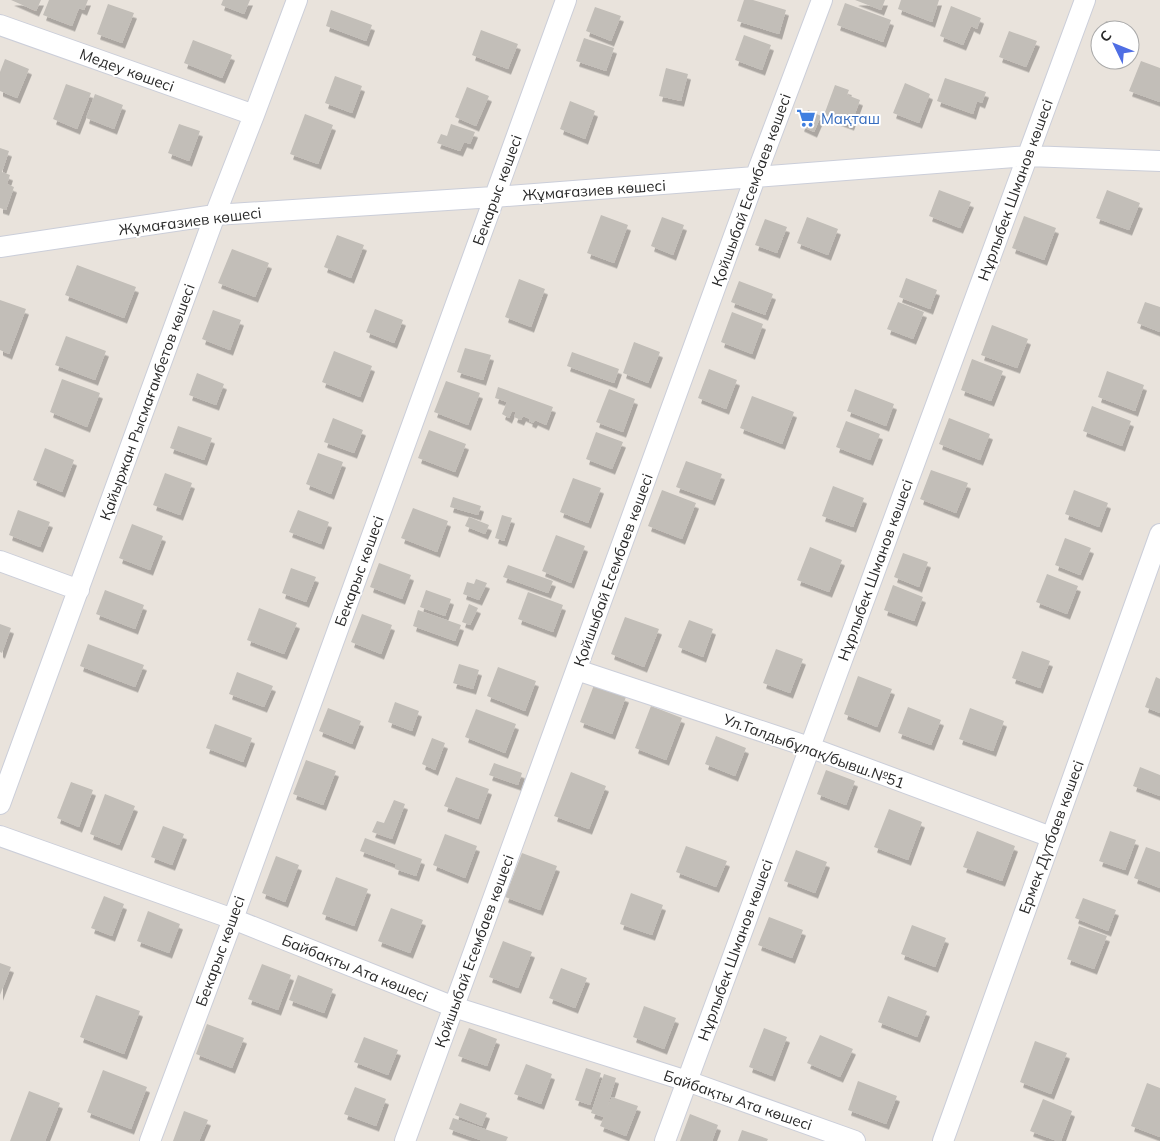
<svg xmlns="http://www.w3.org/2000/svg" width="1160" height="1141" viewBox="0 0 1160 1141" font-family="Mulish,sans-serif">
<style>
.building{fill:#c2beb8;filter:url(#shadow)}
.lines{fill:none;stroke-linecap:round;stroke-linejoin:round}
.minor-casing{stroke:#cbced9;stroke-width:22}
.minor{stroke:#fff;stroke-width:20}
.labels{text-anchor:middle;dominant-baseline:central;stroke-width:4;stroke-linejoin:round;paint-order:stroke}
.street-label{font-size:15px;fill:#292929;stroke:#fff}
.shop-label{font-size:15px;fill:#366cbe;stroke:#fff;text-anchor:start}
</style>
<defs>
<filter id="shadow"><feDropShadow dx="3" dy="5.5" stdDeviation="0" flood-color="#0004"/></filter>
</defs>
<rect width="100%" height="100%" fill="#e9e3dc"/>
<path class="building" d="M 11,0 L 41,0 L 36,11 Z
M 49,0 L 88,0 L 84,10 L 79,8 L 72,26 L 43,15 Z
M 223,0 L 250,0 L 244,14 L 221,5 Z
M 744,0 L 753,0 L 786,10 L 779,34 L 737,21 Z
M 855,0 L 885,0 L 881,10 Z
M 901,0 L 939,0 L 932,22 L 898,9 Z
M 845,3 L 891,20 L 883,42 L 837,25 Z
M 108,4 L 134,13 L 122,43 L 97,34 Z
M 951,6 L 981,18 L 977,29 L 971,26 L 963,45 L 940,36 Z
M 595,7 L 621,16 L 611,41 L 586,31 Z
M 331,10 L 372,25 L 366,41 L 326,26 Z
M 1106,21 L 1132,30 L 1130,35 L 1130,30 L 1103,30 Z
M 481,30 L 518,44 L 508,69 L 472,55 Z
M 1009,31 L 1037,41 L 1026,67 L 999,57 Z
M 744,35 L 771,45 L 762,70 L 735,60 Z
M 584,38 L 614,48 L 606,71 L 576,61 Z
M 193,40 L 232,55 L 222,78 L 184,63 Z
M 5,59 L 29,69 L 17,98 L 0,91 L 0,72 Z
M 1141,61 L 1160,68 L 1160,102 L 1129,91 Z
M 666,68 L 688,74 L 681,101 L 659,96 Z
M 335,76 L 362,86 L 352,113 L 325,103 Z
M 945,78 L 986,92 L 982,103 L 977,101 L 973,114 L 937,101 Z
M 905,83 L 930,94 L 919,123 L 893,113 Z
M 66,84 L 91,93 L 77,129 L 53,119 Z
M 835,85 L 849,90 L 847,95 L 860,100 L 851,125 L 824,115 Z
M 467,87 L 489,96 L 476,126 L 455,117 Z
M 95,94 L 123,105 L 114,129 L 86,118 Z
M 570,101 L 595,111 L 585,139 L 560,129 Z
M 808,110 L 821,116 L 814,132 L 801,126 Z
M 305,114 L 333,125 L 318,164 L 290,154 Z
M 179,124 L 200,131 L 189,161 L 168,153 Z
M 451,124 L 475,132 L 470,144 L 464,142 L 460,151 L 437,143 L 441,134 L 447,136 Z
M 0,148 L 9,151 L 2,172 L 10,175 L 7,184 L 14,187 L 6,210 L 0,208 Z
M 939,190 L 971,202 L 960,228 L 929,216 Z
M 1107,190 L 1140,203 L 1129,230 L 1096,218 Z
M 601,215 L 628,225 L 614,263 L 587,253 Z
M 1024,216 L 1056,228 L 1044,260 L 1012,248 Z
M 662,217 L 684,225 L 673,255 L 651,246 Z
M 807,217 L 838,229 L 828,255 L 797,243 Z
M 765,219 L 787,227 L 777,253 L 755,245 Z
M 337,235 L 364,245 L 351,278 L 324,267 Z
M 232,249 L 269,263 L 255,297 L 218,283 Z
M 77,265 L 136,287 L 124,318 L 65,295 Z
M 906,278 L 937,290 L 930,309 L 899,297 Z
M 519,279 L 545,289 L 531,327 L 505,317 Z
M 739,281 L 773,294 L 765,315 L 731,302 Z
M 0,300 L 26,309 L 9,354 L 0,350 Z
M 898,302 L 924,312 L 913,339 L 887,329 Z
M 1145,302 L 1160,307 L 1160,332 L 1137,323 Z
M 375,309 L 403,320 L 394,343 L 366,332 Z
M 213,310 L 241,320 L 230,350 L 202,339 Z
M 732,312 L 763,324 L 752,354 L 721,342 Z
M 992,325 L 1028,339 L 1017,368 L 981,355 Z
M 66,336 L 106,351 L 95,380 L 55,365 Z
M 634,342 L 660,352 L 648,383 L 623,373 Z
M 465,348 L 491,355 L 483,380 L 457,372 Z
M 334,351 L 372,366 L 360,397 L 322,382 Z
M 572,352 L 619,369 L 614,383 L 567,366 Z
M 972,359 L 1003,371 L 991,401 L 961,390 Z
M 709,369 L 737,380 L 726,409 L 698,398 Z
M 1107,371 L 1144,385 L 1135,411 L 1098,397 Z
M 197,373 L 224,384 L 216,405 L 189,395 Z
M 62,379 L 100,393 L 87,427 L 50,412 Z
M 446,381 L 480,393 L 468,425 L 434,412 Z
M 498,387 L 553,407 L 546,425 L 535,420 L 533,423 L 529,421 L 530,419 L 523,416 L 521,420 L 514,417 L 516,412 L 512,411 L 509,418 L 502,414 L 507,402 L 495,398 Z
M 609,389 L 635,399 L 623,432 L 596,422 Z
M 855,389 L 894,404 L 886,426 L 847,411 Z
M 752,396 L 794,412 L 782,444 L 740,428 Z
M 1092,406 L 1131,421 L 1122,446 L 1083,431 Z
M 333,418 L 363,430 L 354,453 L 324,442 Z
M 949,418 L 990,434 L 980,460 L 939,444 Z
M 846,421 L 880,434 L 870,460 L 836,447 Z
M 178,426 L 212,438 L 204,460 L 170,448 Z
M 429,430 L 466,444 L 455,472 L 418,458 Z
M 596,432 L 623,442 L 612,469 L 586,459 Z
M 45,448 L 74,460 L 62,492 L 33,480 Z
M 318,453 L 343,462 L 331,494 L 306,484 Z
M 686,461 L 722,474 L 712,500 L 676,487 Z
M 931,470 L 968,483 L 956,513 L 920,499 Z
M 165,473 L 192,483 L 180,515 L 153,505 Z
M 573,478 L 601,488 L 588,523 L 560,512 Z
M 833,486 L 864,498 L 853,527 L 822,516 Z
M 662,490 L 696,503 L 682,539 L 648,526 Z
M 1074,490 L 1108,503 L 1099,527 L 1065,514 Z
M 453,497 L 481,506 L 478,515 L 450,507 Z
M 413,508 L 448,521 L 437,552 L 401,538 Z
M 18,510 L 50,522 L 40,547 L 9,535 Z
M 298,510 L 329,522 L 321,544 L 289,532 Z
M 502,515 L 512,518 L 504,541 L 495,538 Z
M 469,517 L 489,525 L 485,534 L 465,526 Z
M 132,524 L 163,536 L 150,570 L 119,558 Z
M 556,535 L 585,546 L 571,583 L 542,571 Z
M 1065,538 L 1091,548 L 1080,575 L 1055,565 Z
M 810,547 L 842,560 L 829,592 L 797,580 Z
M 903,553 L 928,562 L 919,587 L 894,577 Z
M 379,563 L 411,575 L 402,599 L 370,587 Z
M 508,565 L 553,581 L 548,593 L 503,577 Z
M 291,568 L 316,577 L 306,602 L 282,593 Z
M 1047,574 L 1078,586 L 1067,614 L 1036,602 Z
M 476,579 L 487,583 L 479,600 L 463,594 L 467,582 L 474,584 Z
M 893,585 L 923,597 L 914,621 L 884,610 Z
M 105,590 L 144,605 L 135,629 L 96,614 Z
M 426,590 L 451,599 L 445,616 L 420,607 Z
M 528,592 L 563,605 L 553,632 L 518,619 Z
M 469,604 L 478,608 L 470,625 L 462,622 Z
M 259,608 L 297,623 L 284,654 L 247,640 Z
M 418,610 L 461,625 L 455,641 L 413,626 Z
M 362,614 L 392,625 L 381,654 L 351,642 Z
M 625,617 L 659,629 L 644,667 L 611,654 Z
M 689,620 L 713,629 L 703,657 L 678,647 Z
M 0,624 L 11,628 L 2,653 L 0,652 Z
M 88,644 L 144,665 L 135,687 L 80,666 Z
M 776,649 L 803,659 L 790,693 L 763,683 Z
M 1022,651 L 1050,661 L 1040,688 L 1012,678 Z
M 459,664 L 479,670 L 473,689 L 453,683 Z
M 498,667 L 536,681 L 525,711 L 487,696 Z
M 237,672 L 273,686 L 264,707 L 229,694 Z
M 858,676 L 892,689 L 877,727 L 844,714 Z
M 1156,677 L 1160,679 L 1160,713 L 1145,707 Z
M 594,685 L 626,697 L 612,734 L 580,722 Z
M 395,702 L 419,711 L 412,731 L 388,722 Z
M 651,706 L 682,718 L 666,760 L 635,748 Z
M 908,707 L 941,720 L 931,745 L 898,733 Z
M 328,708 L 361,721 L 352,744 L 319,731 Z
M 970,708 L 1004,721 L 993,751 L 959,739 Z
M 476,709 L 516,724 L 505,753 L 465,737 Z
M 215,724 L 252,738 L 243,762 L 206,748 Z
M 716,736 L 746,748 L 735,776 L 705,764 Z
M 432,738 L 445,743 L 435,770 L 422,764 Z
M 306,760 L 336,771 L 323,805 L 293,794 Z
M 494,763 L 522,773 L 518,785 L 489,775 Z
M 1140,767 L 1160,775 L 1160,796 L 1133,786 Z
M 826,770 L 855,781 L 846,805 L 817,794 Z
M 571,772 L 606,786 L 589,829 L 554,816 Z
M 456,777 L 489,789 L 478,819 L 444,806 Z
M 71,782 L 93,790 L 79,827 L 57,818 Z
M 105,794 L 135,806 L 119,845 L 90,834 Z
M 394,800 L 405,804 L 392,839 L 372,832 L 377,821 L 384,823 Z
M 889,809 L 922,822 L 908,860 L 874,847 Z
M 163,826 L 184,834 L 172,865 L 151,857 Z
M 977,831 L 1015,846 L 1002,881 L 963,867 Z
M 1110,831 L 1136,840 L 1125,870 L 1099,861 Z
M 445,834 L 477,846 L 465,878 L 433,865 Z
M 365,838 L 422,859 L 416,876 L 395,869 L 396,864 L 360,851 Z
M 686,846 L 727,861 L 716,887 L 676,872 Z
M 1146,847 L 1160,852 L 1160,888 L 1134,878 Z
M 796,850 L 827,862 L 815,893 L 784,881 Z
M 522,853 L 557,866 L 540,910 L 505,897 Z
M 276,856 L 299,865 L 285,902 L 262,893 Z
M 336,877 L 368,889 L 354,926 L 322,914 Z
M 631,893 L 663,905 L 652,935 L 620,924 Z
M 104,896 L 124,904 L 112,936 L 91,928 Z
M 1083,898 L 1116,910 L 1108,931 L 1075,918 Z
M 391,908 L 423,920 L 410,953 L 378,941 Z
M 148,911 L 180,924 L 169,953 L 137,941 Z
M 769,917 L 803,930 L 792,958 L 758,945 Z
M 912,925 L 946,938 L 935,967 L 901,954 Z
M 1079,926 L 1107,936 L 1094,969 L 1067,959 Z
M 503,941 L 532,952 L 518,988 L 489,977 Z
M 0,963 L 11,967 L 0,995 Z
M 262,964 L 291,975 L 278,1010 L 248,999 Z
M 561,968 L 587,978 L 575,1008 L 549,998 Z
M 298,975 L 333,989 L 324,1013 L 289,1000 Z
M 96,995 L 140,1011 L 124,1054 L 80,1037 Z
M 888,996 L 927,1011 L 917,1037 L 878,1022 Z
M 644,1006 L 676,1018 L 664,1049 L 633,1037 Z
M 207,1024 L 244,1038 L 232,1068 L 196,1054 Z
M 469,1028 L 497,1039 L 487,1066 L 458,1056 Z
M 764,1028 L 787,1037 L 772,1076 L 749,1067 Z
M 820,1035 L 853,1049 L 840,1077 L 807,1063 Z
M 364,1037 L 398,1050 L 388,1075 L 354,1062 Z
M 1035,1041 L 1067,1053 L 1051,1094 L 1020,1082 Z
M 526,1064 L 552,1074 L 541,1104 L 514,1094 Z
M 586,1068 L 601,1073 L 590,1105 L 575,1100 Z
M 103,1070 L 147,1087 L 131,1129 L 87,1112 Z
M 604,1074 L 616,1078 L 607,1108 L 612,1097 L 638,1106 L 626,1136 L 600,1126 L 604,1117 L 591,1113 Z
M 858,1081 L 897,1096 L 886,1124 L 848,1110 Z
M 1147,1083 L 1160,1088 L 1160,1137 L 1131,1126 Z
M 355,1087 L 386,1099 L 376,1126 L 344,1114 Z
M 29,1091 L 60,1103 L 45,1141 L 10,1141 Z
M 1043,1099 L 1072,1111 L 1061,1141 L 1057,1141 L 1030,1131 Z
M 460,1103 L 487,1113 L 482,1126 L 455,1115 Z
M 184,1111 L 208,1120 L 199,1141 L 173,1141 Z
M 690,1114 L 718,1125 L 712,1141 L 680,1141 Z
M 453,1118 L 508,1137 L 506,1141 L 483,1141 L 449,1129 Z
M 742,1130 L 768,1139 L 767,1141 L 738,1141 Z"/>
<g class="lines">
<g class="minor-casing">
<path id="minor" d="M 0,25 L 254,115
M 0,247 L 215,215 L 494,197 L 1028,156 L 1160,161
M 0,561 L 79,590
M 577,670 L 809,747 L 1051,837
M 0,804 L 215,215 L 254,115 L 297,0
M 0,836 L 233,919 L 454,1007 L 687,1081 L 855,1141
M 150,1141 L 233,919 L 566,0
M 405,1141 L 755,178 L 822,0
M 665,1141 L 1085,0
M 943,1141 L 1160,534"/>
</g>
<use href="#minor" class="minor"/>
</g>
<defs>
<g id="supermarket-bare" transform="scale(1.5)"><path d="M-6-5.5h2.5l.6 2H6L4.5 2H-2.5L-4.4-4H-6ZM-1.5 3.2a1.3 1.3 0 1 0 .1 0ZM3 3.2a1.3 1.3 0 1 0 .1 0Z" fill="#3f7fe0" stroke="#fff" stroke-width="2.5" paint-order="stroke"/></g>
</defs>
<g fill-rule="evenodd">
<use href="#supermarket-bare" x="806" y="118"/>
</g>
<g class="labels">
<g class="street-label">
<text transform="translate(127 70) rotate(20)">Медеу көшесі</text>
<text transform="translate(497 190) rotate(-70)">Бекарыс көшесі</text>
<text transform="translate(594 190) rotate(-4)">Жұмағазиев көшесі</text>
<text transform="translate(751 190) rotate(-70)">Қойшыбай Есембаев көшесі</text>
<text transform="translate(1015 190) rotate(-70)">Нұрлыбек Шманов көшесі</text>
<text transform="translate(190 221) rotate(-7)">Жұмағазиев көшесі</text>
<text transform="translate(147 402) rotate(-70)">Қайыржан Рысмағамбетов көшесі</text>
<text transform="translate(613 570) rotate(-70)">Қойшыбай Есембаев көшесі</text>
<text transform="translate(875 570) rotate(-70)">Нұрлыбек Шманов көшесі</text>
<text transform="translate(359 571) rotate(-70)">Бекарыс көшесі</text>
<text transform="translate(814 751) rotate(20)">Ул.Талдыбұлақ/бывш.№51</text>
<text transform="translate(1051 837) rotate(-70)">Ермек Дүтбаев көшесi</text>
<text transform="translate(735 950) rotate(-70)">Нұрлыбек Шманов көшесі</text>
<text transform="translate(220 951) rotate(-70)">Бекарыс көшесі</text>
<text transform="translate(474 951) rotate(-70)">Қойшыбай Есембаев көшесі</text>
<text transform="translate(355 968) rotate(22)">Байбақты Ата көшесі</text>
<text transform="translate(738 1100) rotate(19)">Байбақты Ата көшесі</text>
</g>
<g class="shop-label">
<text x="821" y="118">Мақташ</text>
</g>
</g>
<g transform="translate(1115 45) rotate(313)"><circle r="24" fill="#ffffff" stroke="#a9a9a9"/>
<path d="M0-4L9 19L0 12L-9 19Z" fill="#4f6ee4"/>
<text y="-8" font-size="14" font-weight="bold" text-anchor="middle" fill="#292929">С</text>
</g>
</svg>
